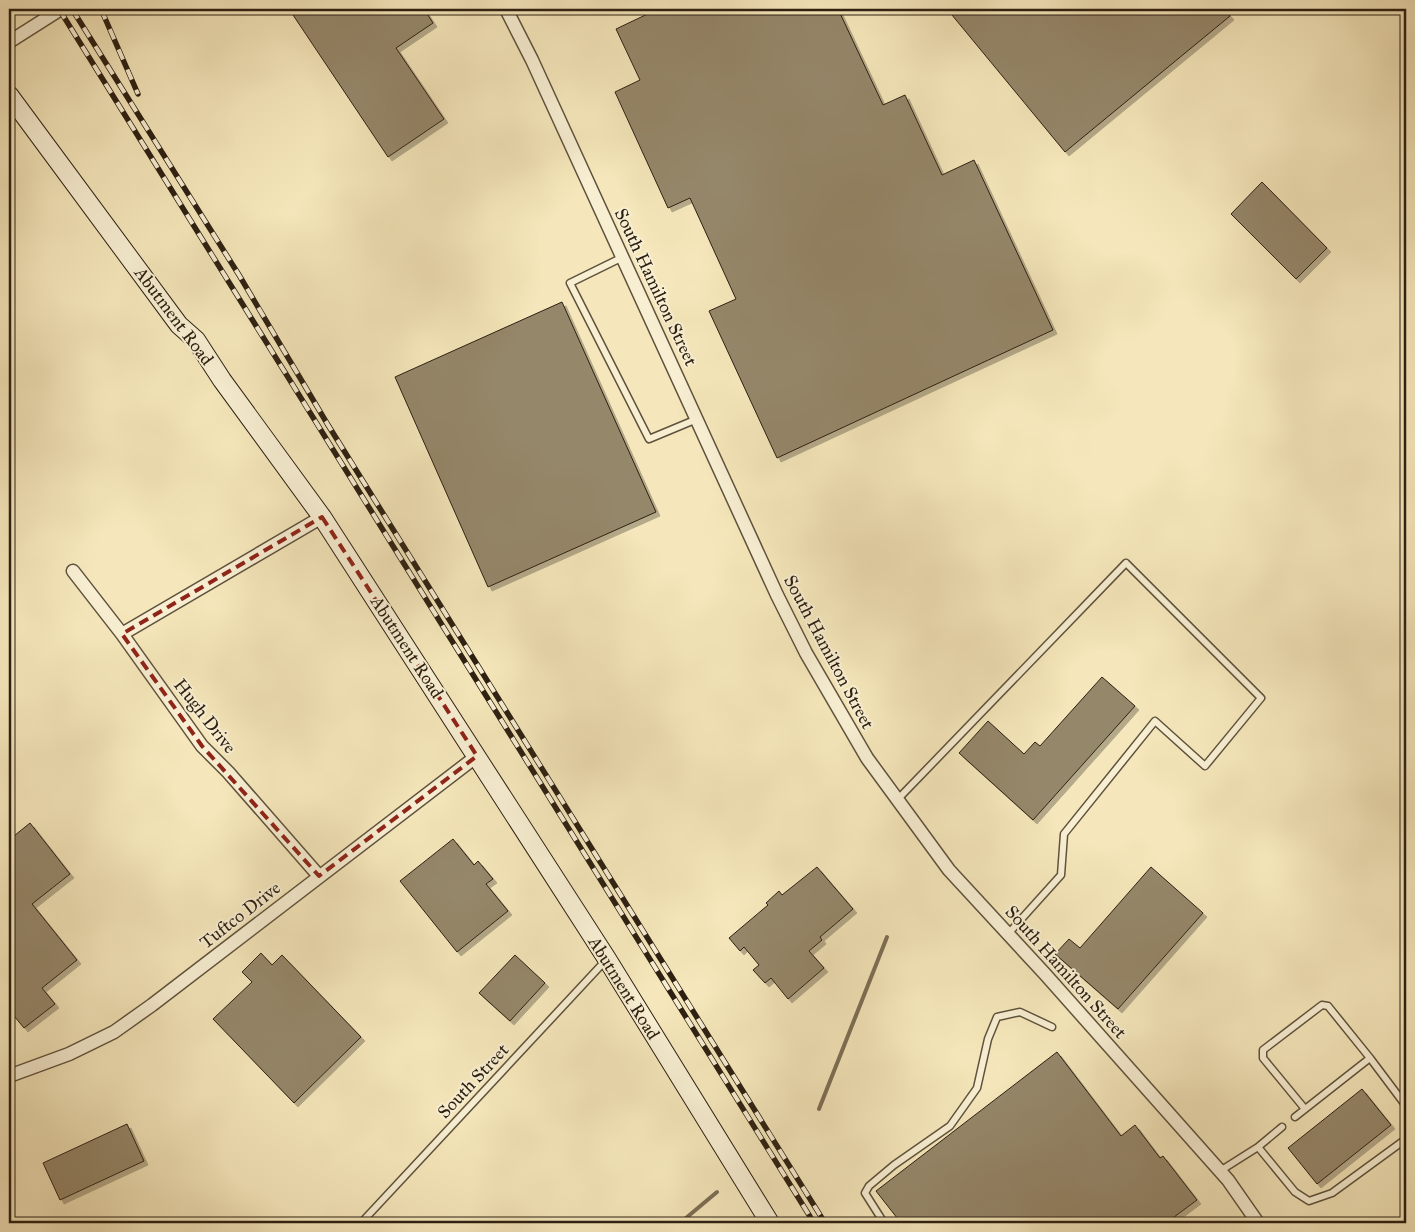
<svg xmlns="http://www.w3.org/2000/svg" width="1415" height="1232" viewBox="0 0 1415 1232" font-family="'IM FELL Great Primer',serif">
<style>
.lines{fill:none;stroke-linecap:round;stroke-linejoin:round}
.stream{stroke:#7c6f55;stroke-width:4}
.building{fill:#95876a;stroke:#2d2012;filter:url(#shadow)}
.lane-casing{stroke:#5f523c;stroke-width:9}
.street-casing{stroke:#5f523c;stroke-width:15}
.secondary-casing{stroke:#2d2012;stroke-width:20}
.lane{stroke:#f8efd3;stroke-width:6}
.street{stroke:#f8efd3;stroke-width:12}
.secondary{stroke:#f8efd3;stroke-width:18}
.rail-casing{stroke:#2d2012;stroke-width:5.5}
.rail{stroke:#f8efd3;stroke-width:4;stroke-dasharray:11;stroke-linecap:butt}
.marked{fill:none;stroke:#8f2418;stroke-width:4;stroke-dasharray:10 6;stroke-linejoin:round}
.labels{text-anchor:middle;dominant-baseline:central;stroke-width:4;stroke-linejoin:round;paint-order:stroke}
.street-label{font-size:18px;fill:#2d2012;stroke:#f8efd3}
</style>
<defs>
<filter id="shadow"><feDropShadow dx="4" dy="4" stdDeviation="0" flood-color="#0004"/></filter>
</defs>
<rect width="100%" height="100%" fill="#f5e7bb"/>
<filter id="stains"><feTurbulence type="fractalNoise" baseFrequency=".004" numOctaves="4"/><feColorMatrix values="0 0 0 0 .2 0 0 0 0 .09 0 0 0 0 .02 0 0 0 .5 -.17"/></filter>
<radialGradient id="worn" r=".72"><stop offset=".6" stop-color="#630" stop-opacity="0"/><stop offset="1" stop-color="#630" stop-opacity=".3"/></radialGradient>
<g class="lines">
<path class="stream" d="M 819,1109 L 887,937
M 680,1223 L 717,1192"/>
</g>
<path class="building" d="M 289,9 L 424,9 L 433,23 L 396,48 L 444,119 L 388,157 Z
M 658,9 L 838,9 L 883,105 L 905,95 L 942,175 L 974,160 L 1053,330 L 777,458 L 709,311 L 736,299 L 690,198 L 668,208 L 615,92 L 640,80 L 616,29 Z
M 947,9 L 1224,9 L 1230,16 L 1065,152 Z
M 1262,182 L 1327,248 L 1296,279 L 1231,214 Z
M 562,302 L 656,512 L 488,587 L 395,377 Z
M 1102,677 L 1135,706 L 1033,820 L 959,753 L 988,721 L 1024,754 L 1035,742 L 1040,746 Z
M 30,823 L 70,874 L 32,904 L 77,960 L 42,988 L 55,1004 L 24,1028 L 10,1011 L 9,1012 L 9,840 Z
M 453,839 L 474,865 L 478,861 L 493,879 L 486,884 L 508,911 L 457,952 L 400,881 Z
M 817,867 L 853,909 L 820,937 L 822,940 L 809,951 L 824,968 L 788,999 L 771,978 L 765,983 L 753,970 L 759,965 L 744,947 L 740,951 L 729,938 L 768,905 L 766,903 L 779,891 L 782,895 Z
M 1151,867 L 1203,913 L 1118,1009 L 1055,954 L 1069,939 L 1080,948 Z
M 261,953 L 272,965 L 282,955 L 361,1037 L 294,1103 L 213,1019 L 252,982 L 242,972 Z
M 515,955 L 545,983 L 510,1021 L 479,993 Z
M 1057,1052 L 1121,1136 L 1135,1125 L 1160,1158 L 1163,1156 L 1197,1200 L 1166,1223 L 901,1223 L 876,1191 Z
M 1362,1089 L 1391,1125 L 1317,1184 L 1288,1148 Z
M 127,1124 L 144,1161 L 60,1200 L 43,1163 Z"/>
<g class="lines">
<g class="lane-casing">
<path id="lane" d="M 623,257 L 570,283 L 649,439 L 697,419
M 898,799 L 1126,563 L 1261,698 L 1205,766 L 1155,721 L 1064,834 L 1061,875 L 1008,934
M 1305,1109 L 1263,1058 L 1263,1050 L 1322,1005 L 1328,1006 L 1370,1058
M 1295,1117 L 1370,1058 L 1406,1106
M 1282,1127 L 1258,1147 L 1295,1192 L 1309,1201 L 1332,1193 L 1406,1139
M 1220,1171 L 1258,1147
M 361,1223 L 606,960
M 884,1223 L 865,1193 L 869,1186 L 894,1165 L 950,1126 L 977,1088 L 988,1039 L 997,1017 L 1020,1012 L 1052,1027"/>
</g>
<g class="street-casing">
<path id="street" d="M 506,9 L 532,60 L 777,595 L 806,653 L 867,758 L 949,870 L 1045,974 L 1228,1180 L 1258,1223
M 9,42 L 61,9
M 73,571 L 122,634 L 202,746 L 228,772 L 319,876
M 122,634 L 322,517
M 9,1076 L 69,1054 L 114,1032 L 152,1005 L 477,756
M 1405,1223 L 1406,1223"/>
</g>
<g class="secondary-casing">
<path id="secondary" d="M 9,95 L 179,325 L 196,340 L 222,380 L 322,517 L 607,959 L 770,1223"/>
</g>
<use href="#lane" class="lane"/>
<use href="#street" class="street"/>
<use href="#secondary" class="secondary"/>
<g class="rail-casing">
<path id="rail" d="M 59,9 L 814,1223
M 72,9 L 239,275 L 328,425 L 825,1223
M 101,9 L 138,94"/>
</g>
<use href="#rail" class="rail"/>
</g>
<path class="marked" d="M 322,517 L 477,756 L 319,876 L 202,746 L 122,634 Z"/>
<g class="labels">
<g class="street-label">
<text transform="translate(656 287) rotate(65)">South Hamilton Street</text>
<text transform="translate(174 316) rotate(53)">Abutment Road</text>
<text transform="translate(407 647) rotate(57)">Abutment Road</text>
<text transform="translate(829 652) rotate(62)">South Hamilton Street</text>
<text transform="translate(205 716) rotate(52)">Hugh Drive</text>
<text transform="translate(240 915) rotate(-38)">Tuftco Drive</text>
<text transform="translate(1066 972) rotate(48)">South Hamilton Street</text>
<text transform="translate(624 988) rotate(58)">Abutment Road</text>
<text transform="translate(473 1081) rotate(-47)">South Street</text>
</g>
</g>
<rect width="1415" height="1232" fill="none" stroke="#f5e7bb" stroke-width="30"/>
<rect x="10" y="10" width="1395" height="1212" fill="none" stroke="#2d2012" stroke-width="2.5"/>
<rect x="15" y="15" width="1385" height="1202" fill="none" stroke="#2d2012"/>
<rect width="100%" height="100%" filter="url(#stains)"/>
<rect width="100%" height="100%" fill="url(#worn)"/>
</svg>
